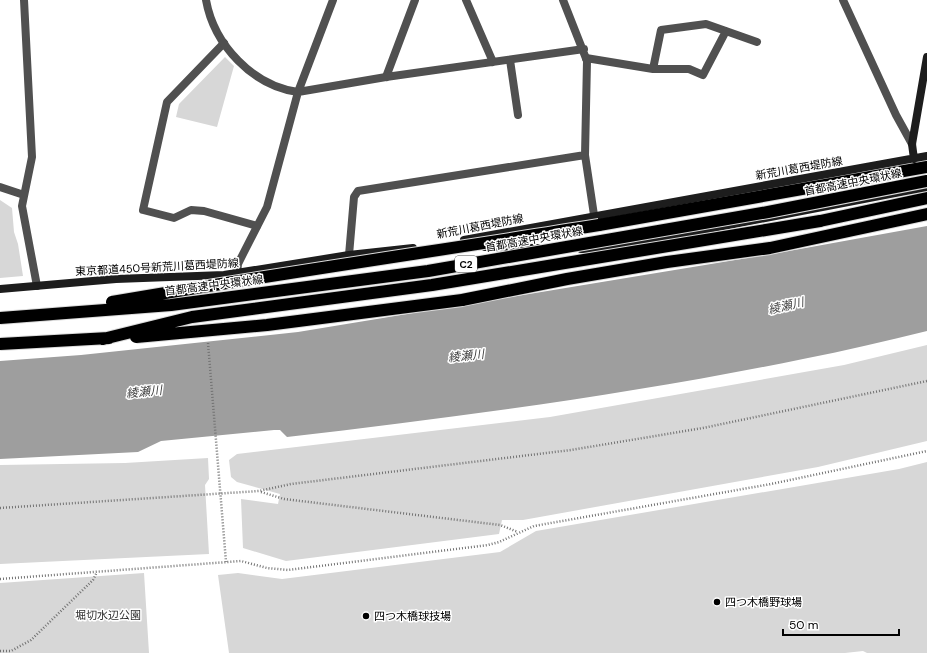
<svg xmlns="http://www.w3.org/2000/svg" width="927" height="653" viewBox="0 0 927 653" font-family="'DM Sans','Noto Sans JP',sans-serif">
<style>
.green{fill:#d7d7d7}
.water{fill:#9e9e9e}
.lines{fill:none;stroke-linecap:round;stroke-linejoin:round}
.highway-casing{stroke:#dbdbdb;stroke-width:14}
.path{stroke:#727272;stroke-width:2.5;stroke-dasharray:1 2;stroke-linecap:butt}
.lane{stroke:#505050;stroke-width:8}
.street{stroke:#505050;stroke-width:8}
.secondary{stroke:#1d1d1d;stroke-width:8}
.highway{stroke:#000;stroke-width:12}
.highway-bridge-casing{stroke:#dbdbdb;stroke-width:14;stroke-linecap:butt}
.highway-bridge{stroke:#000;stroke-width:12}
.poi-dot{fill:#000;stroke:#fff;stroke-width:1.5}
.labels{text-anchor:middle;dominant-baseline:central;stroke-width:3;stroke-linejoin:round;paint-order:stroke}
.shield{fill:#fff;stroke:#4c4c4c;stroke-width:1}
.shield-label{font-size:10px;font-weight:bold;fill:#000}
.street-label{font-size:11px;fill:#000;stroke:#fff}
.poi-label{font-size:11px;fill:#000;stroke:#fff;text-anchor:start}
.park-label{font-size:11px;fill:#2e2e2e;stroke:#fff}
.water-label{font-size:12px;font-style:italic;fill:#3f3f3f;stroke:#fff}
</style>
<rect width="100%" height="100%" fill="#fff"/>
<path class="green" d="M 225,57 L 234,66 L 217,127 L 176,117 L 179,104 Z
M 0,200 L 12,208 L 14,232 L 18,244 L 23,276 L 0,278 Z
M 927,345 L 927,441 L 818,467 L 523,520 L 502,520 L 499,534 L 286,561 L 243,548 L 241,499 L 278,504 L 280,494 L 237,482 L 231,477 L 229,460 L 237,454 L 550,417 L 844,365 Z
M 208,458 L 209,479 L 205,485 L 209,554 L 0,564 L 0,465 L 125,463 Z
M 927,462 L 927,653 L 867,653 L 863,651 L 845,653 L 229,653 L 218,575 L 238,573 L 282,579 L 500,552 L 536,531 L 899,469 Z
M 144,573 L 149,653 L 0,653 L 0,583 Z"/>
<path class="water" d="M 927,226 L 927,331 C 886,341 844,351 803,359 C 632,394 460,417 287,437 L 280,430 L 274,430 L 161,441 L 138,452 L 0,459 L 0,361 L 81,355 L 298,332 L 778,253 Z"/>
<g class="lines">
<g class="highway-casing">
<path id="highway" d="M 820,221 L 927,198
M 599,225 L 927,167
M 462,300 L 567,279 L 667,262 L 770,248 L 927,214"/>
</g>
<path class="path" d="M 208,343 L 226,562
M 261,492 L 284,499 L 500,525 L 518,532
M 0,508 L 259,491 L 291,484 L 571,450 L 703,428 L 927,381
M 0,579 L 241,561 L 267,568 L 288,570 L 488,545 L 499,542 L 534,526 L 771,484 L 927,451
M 0,651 L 11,651 L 31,640 L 93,580 L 97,572"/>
<path class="lane" d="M 224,43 L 167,102 L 143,210 L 174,218 L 191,210 L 204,211 L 257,226
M 586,58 L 653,69 L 689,69 L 703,75 L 726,31
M 510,60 L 518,115
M 653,69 L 661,30 L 706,24 L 757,42
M 386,77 L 415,0"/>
<path class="street" d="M 24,0 L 32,157 L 22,206 L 37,286
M 206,0 C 214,45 253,86 298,92 L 386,77 L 584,49
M 466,0 L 493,62
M 563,0 L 587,61 L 585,155 L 594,215
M 843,0 L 896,115 L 912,144
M 0,187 L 24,195
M 349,255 L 354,197 L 358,191 L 585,155
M 237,274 L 238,264 L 243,254 L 267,207 L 298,92 L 333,0"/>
<path class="secondary" d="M 914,159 L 912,144 L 927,57
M 464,240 L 927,156
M 485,247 L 537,248
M 581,249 L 604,249 L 927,187
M 0,289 L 116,279 L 224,275 L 349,255 L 413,248"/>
<use href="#highway" class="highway"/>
<g class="highway-bridge-casing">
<path id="highway-bridge" d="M 112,302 C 274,274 437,251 599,225
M 0,318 L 171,305 L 428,271 L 768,212 L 927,181
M 136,337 L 267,325 L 462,300
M 103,339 L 192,317 L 432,285 L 820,221
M 0,344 L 109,338"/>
</g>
<use href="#highway-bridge" class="highway-bridge"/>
</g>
<g class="poi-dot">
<circle cx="717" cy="602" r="4"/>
<circle cx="366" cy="616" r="4"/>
</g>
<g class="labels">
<rect class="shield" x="455" y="256" width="22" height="16" rx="3"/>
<g class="shield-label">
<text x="466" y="264">C2</text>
</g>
<g class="street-label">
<text transform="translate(799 168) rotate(-10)">新荒川葛西堤防線</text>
<text transform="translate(853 182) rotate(-11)">首都高速中央環状線</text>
<text transform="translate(480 226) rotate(-11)">新荒川葛西堤防線</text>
<text transform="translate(534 239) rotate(-10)">首都高速中央環状線</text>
<text transform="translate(157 267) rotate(-3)">東京都道450号新荒川葛西堤防線</text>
<text transform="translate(214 285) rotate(-7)">首都高速中央環状線</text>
</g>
<g class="poi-label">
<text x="725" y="602">四つ木橋野球場</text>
<text x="374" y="616">四つ木橋球技場</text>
</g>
<g class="park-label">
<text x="108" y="615">堀切水辺公園</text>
</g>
<g class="water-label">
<text transform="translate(786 306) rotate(-13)">綾瀬川</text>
<text transform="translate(466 356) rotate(-6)">綾瀬川</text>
<text transform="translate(144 392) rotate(-6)">綾瀬川</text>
</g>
</g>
<path d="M783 629v6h116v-6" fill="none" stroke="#000000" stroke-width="2"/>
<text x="789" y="629" font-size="12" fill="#000000" stroke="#ffffff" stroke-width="3" paint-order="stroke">50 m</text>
</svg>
